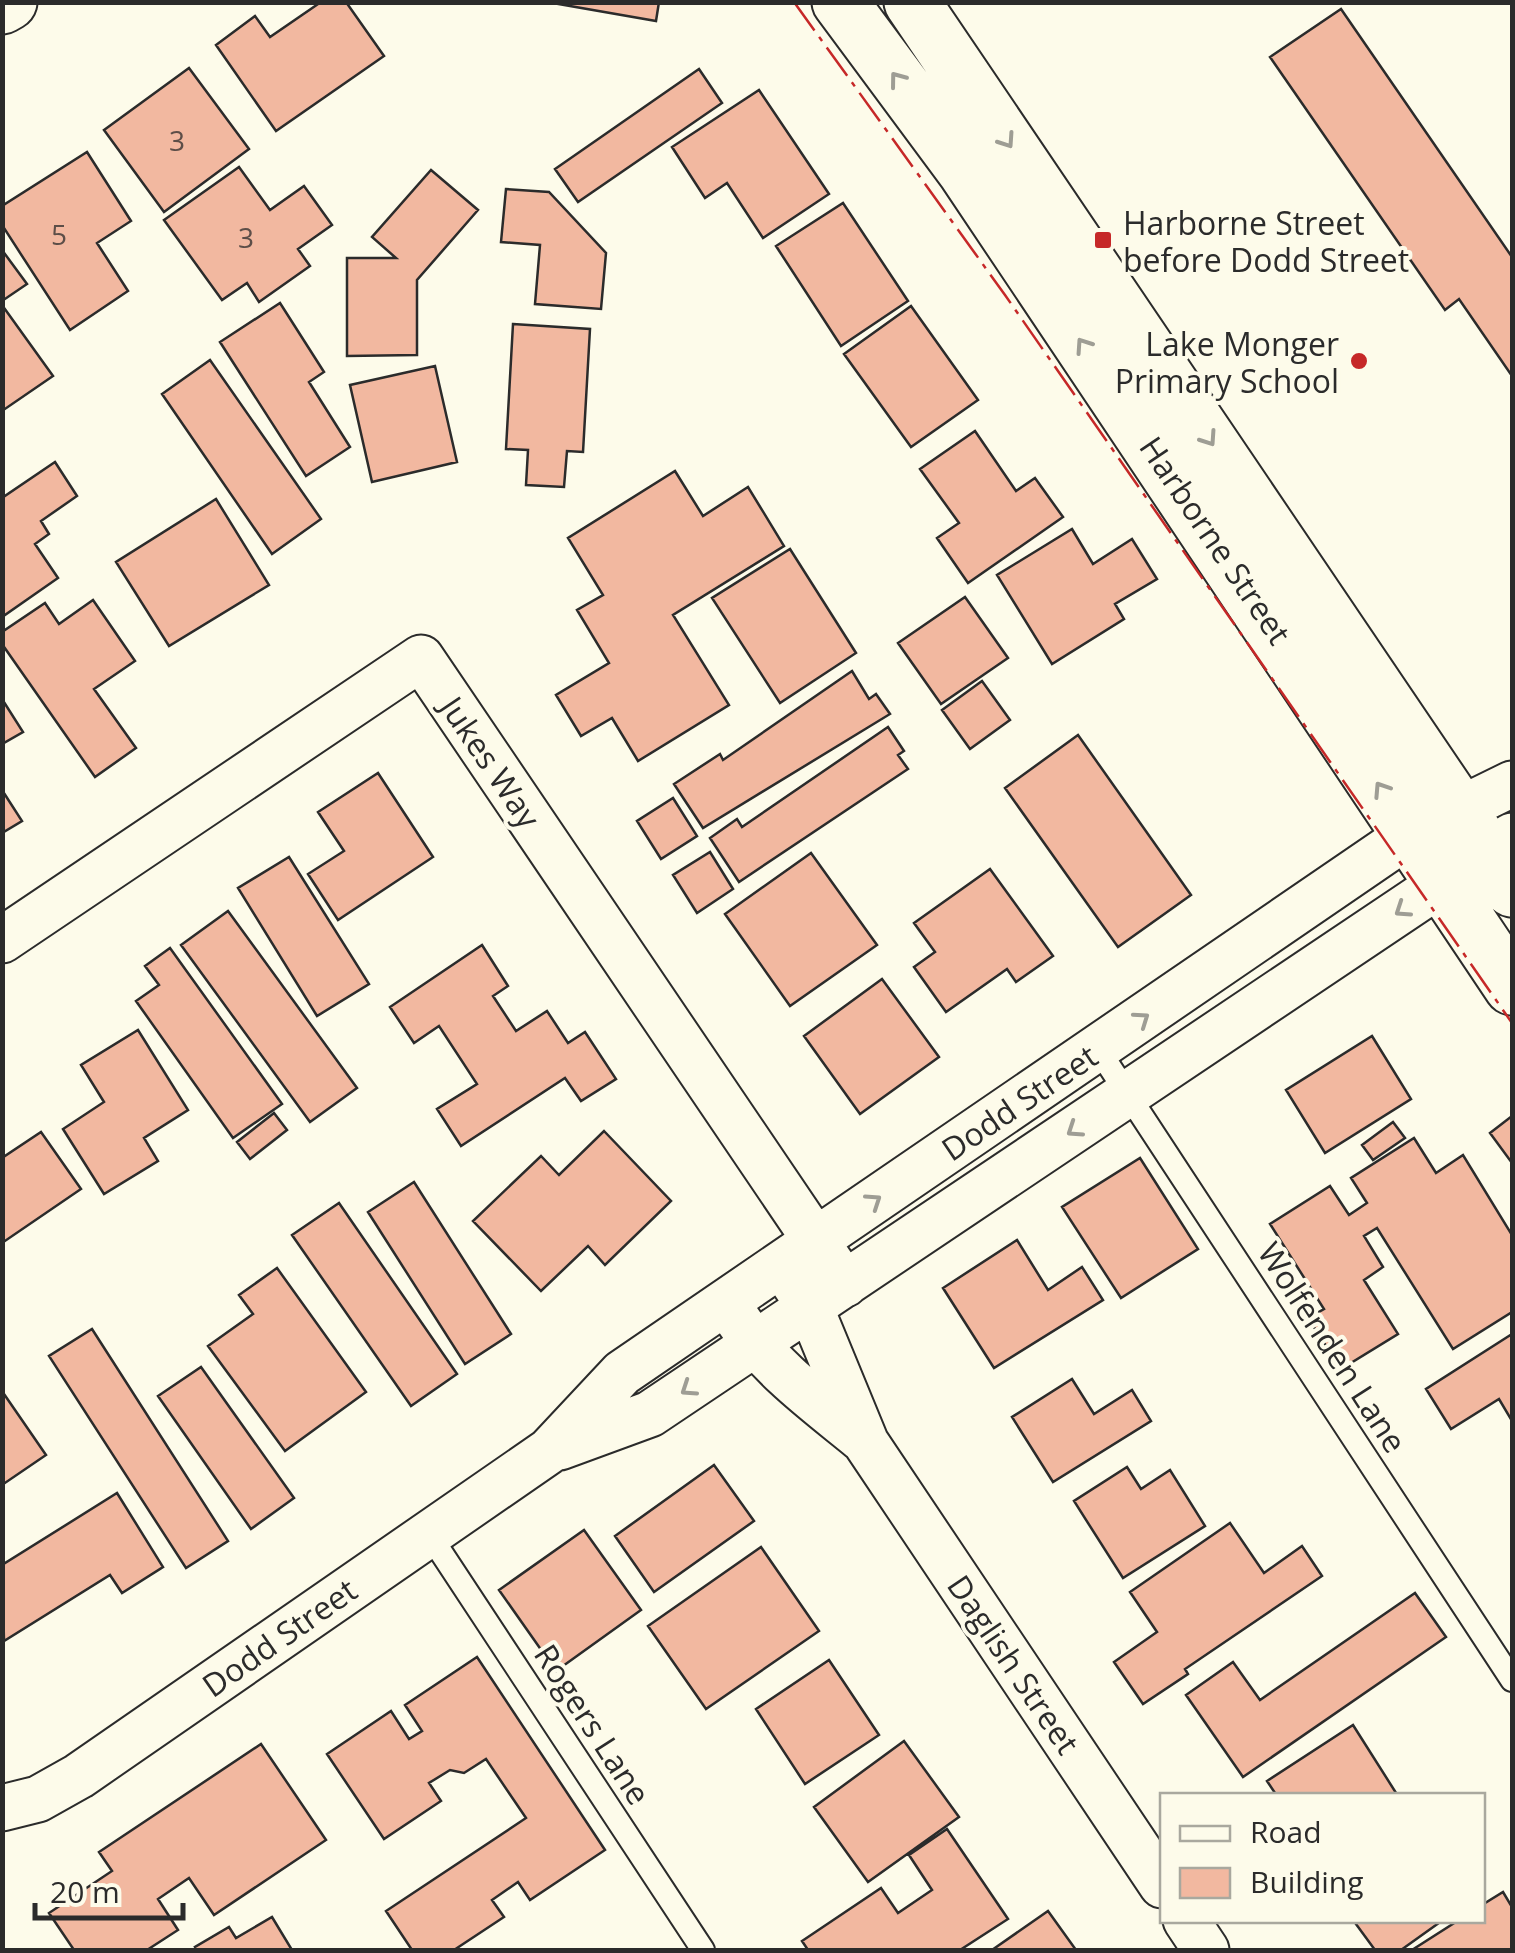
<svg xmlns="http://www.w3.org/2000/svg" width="1515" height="1953" viewBox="0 0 1515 1953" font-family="'Open Sans',sans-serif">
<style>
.building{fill:#f2b8a0;stroke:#2b2b2b;stroke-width:2.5}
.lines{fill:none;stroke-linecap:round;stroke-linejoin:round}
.lane-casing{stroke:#2b2b2b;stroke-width:26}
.street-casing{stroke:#2b2b2b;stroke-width:49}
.primary-casing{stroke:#2b2b2b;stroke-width:59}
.lane{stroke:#fdfbea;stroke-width:22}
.street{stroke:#fdfbea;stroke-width:45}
.primary{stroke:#fdfbea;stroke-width:55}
.power{stroke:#c62828;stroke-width:2.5;stroke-dasharray:35 8 5 8;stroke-linecap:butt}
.oneway{stroke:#9e9d94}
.poi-dot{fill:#c62828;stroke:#fdfbea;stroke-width:4}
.labels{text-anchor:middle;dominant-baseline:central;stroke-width:8;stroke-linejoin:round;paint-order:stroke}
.number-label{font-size:28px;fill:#5d4e48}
.poi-label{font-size:32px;fill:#2b2b2b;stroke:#fdfbea;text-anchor:start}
.street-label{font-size:32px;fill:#2b2b2b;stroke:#fdfbea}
</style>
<rect width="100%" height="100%" fill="#fdfbea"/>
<path class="building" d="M 321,2 L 346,2 L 384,56 L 276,131 L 216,45 L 255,16 L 270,37 Z
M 547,2 L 659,2 L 656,21 Z
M 1341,9 L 1512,257 L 1512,376 L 1459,299 L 1445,310 L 1270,57 Z
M 189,68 L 249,149 L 164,212 L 104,130 Z
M 699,69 L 722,103 L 578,202 L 555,169 Z
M 759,90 L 829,194 L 763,238 L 727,183 L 705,198 L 672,147 Z
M 87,152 L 131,221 L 97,243 L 128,291 L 70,330 L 2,225 L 2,206 Z
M 239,167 L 270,210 L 304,186 L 332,225 L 298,249 L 310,266 L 259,302 L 247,283 L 222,300 L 164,220 Z
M 431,170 L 478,210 L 417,280 L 417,355 L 347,356 L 347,258 L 396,258 L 372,237 Z
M 506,189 L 549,192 L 606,253 L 601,309 L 535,304 L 540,245 L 501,242 Z
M 843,203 L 908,301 L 841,346 L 776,246 Z
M 2,250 L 27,284 L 2,301 Z
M 280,303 L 324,372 L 309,382 L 350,447 L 306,476 L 220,342 Z
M 2,305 L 53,376 L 2,411 Z
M 911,306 L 978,400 L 911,447 L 844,354 Z
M 513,324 L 590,329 L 583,452 L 567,451 L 564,487 L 526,485 L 528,450 L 506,449 Z
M 210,360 L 321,519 L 272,554 L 162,394 Z
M 435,366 L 457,462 L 372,482 L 350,385 Z
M 975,431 L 1016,491 L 1035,478 L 1063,517 L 968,583 L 937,538 L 959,523 L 920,469 Z
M 55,462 L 77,496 L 41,521 L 49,534 L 35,544 L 58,578 L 2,617 L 2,498 Z
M 675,471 L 703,516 L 748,487 L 784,546 L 673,615 L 729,705 L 638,761 L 612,718 L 581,736 L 556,695 L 609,663 L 577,610 L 603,595 L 568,538 Z
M 216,499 L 269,585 L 169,646 L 116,562 Z
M 1072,529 L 1093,564 L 1132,539 L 1157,579 L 1115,604 L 1124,619 L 1052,664 L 997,575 Z
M 790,549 L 856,653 L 780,703 L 712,598 Z
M 965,597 L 1008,658 L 941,704 L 898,643 Z
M 93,600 L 135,661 L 94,689 L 136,748 L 95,777 L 2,644 L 2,632 L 45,603 L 59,624 Z
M 852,671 L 869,699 L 876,694 L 890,714 L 703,828 L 674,784 L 720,754 L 723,760 Z
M 982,681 L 1010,720 L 970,749 L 942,710 Z
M 2,699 L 23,732 L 2,744 Z
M 888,727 L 904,751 L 898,755 L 908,769 L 739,882 L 710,838 L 737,819 L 742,827 Z
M 1078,735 L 1191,895 L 1118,947 L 1005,788 Z
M 378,773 L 433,857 L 338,920 L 308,874 L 344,851 L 318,812 Z
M 2,790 L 22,821 L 2,833 Z
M 673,798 L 697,836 L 661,859 L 637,821 Z
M 710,852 L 733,889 L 697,913 L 673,875 Z
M 811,853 L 877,945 L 790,1006 L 725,914 Z
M 289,857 L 369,984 L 317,1016 L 238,888 Z
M 990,869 L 1053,956 L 1016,982 L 1007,969 L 946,1012 L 914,967 L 935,952 L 914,923 Z
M 228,911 L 357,1088 L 310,1122 L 181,945 Z
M 482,945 L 508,986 L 493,996 L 516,1031 L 547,1011 L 568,1043 L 585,1032 L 616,1079 L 581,1101 L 565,1078 L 461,1146 L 437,1109 L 477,1084 L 439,1026 L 414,1043 L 390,1007 Z
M 170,948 L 282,1104 L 233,1138 L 136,1001 L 159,985 L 145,966 Z
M 882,979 L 939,1057 L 860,1114 L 804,1036 Z
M 138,1030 L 188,1110 L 144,1138 L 158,1161 L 104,1194 L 63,1129 L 104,1102 L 81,1065 Z
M 1372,1036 L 1411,1099 L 1325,1153 L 1286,1090 Z
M 274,1113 L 287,1130 L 250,1159 L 237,1142 Z
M 1512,1116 L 1512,1163 L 1490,1133 Z
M 1393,1122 L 1405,1138 L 1373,1160 L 1362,1145 Z
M 604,1131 L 671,1201 L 605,1265 L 588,1246 L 541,1291 L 473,1221 L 541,1156 L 559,1175 Z
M 41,1132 L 81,1189 L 2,1243 L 2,1158 Z
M 1414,1138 L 1436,1173 L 1463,1155 L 1512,1235 L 1512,1312 L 1453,1349 L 1377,1228 L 1364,1236 L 1383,1267 L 1364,1280 L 1398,1334 L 1341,1369 L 1308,1318 L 1324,1309 L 1270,1224 L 1330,1186 L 1349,1215 L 1367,1203 L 1351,1178 Z
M 1140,1158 L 1198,1249 L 1121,1298 L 1062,1207 Z
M 414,1182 L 511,1334 L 465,1364 L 368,1212 Z
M 339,1203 L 457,1374 L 411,1406 L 292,1235 Z
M 1017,1240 L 1048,1290 L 1082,1267 L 1103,1300 L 994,1368 L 943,1288 Z
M 277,1268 L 366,1392 L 285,1451 L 208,1346 L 253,1314 L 239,1295 Z
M 92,1329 L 228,1541 L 186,1568 L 49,1356 Z
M 1512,1334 L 1512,1421 L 1499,1399 L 1451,1429 L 1426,1389 Z
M 201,1367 L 294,1498 L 251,1529 L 158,1396 Z
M 1072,1379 L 1094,1414 L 1132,1390 L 1151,1421 L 1053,1482 L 1012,1417 Z
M 4,1394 L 46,1455 L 2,1485 L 2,1395 Z
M 714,1465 L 754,1521 L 654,1592 L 615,1536 Z
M 1127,1467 L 1141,1489 L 1170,1470 L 1205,1526 L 1123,1578 L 1074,1501 Z
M 117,1493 L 163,1567 L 122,1593 L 110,1575 L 4,1641 L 2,1565 Z
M 1230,1523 L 1264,1573 L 1302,1546 L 1322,1576 L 1185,1669 L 1188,1674 L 1143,1704 L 1114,1662 L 1157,1632 L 1130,1592 Z
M 584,1530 L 641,1610 L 556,1671 L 499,1590 Z
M 761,1547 L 819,1631 L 706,1709 L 648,1626 Z
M 1415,1593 L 1446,1637 L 1243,1777 L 1186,1695 L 1233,1662 L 1260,1700 Z
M 477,1657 L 605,1850 L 530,1900 L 518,1882 L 492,1900 L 504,1917 L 454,1950 L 412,1950 L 386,1911 L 526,1818 L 486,1759 L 464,1773 L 450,1770 L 429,1783 L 441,1801 L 384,1839 L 327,1754 L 391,1711 L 409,1739 L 422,1731 L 405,1705 Z
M 829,1660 L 879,1735 L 805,1784 L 756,1709 Z
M 1353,1725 L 1398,1796 L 1277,1796 L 1267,1781 Z
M 904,1741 L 959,1817 L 868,1882 L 814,1807 Z
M 261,1744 L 326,1840 L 214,1915 L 189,1878 L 158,1899 L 178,1930 L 147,1950 L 74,1950 L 49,1913 L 112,1871 L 99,1852 Z
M 947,1829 L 1008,1919 L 960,1950 L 808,1950 L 802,1941 L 881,1888 L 898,1913 L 932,1890 L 909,1855 Z
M 1503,1892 L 1512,1907 L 1512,1950 L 1412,1950 L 1459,1920 L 1482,1920 L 1482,1905 Z
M 1048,1911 L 1076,1950 L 992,1950 Z
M 272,1917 L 292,1950 L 197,1950 L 195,1947 L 229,1927 L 236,1938 Z
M 1353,1920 L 1443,1920 L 1401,1950 L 1375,1950 Z"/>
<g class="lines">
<g class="lane-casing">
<path id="lane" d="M 1098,1049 L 1512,1680
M 429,1534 L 703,1950"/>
</g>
<g class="street-casing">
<path id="street" d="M 2,940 L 421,658 L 845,1284
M 794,1283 L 810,1307 L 866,1443 L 1162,1885
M 738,1320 C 770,1368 817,1402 861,1438
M 560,1447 L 650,1414 L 1512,836
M 2,1808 L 38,1799 L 79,1776 L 549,1451 L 622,1373 L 1410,834 L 1512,784
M 1186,1920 L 1206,1950"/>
</g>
<g class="primary-casing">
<path id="primary" d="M 840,2 L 966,172 L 1512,987
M 912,2 L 1512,889
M 2,6 L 9,2"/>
</g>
<use href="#lane" class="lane"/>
<use href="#street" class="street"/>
<use href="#primary" class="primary"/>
<path class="power" d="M 794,2 L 1005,295 L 1512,1023"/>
</g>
<defs><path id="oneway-chevron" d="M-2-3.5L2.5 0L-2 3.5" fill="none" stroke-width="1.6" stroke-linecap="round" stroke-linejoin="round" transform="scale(2.5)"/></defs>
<g class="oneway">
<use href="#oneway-chevron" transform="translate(897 79) rotate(-127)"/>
<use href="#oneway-chevron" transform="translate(1007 141) rotate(56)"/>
<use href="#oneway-chevron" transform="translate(1083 345) rotate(-124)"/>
<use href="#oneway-chevron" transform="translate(1209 439) rotate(56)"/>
<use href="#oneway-chevron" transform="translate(1381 789) rotate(-123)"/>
<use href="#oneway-chevron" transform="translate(1402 910) rotate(146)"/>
<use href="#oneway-chevron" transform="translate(1142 1019) rotate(-35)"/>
<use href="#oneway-chevron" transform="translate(1074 1130) rotate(146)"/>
<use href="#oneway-chevron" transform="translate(874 1201) rotate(-34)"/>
<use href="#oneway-chevron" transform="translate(688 1389) rotate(146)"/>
</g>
<g class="poi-dot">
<rect x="1093" y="230" width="20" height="20" rx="5"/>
<circle cx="1359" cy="361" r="10"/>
</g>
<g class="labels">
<g class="number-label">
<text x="177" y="140">3</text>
<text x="59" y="234">5</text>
<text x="246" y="237">3</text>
</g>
<g class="poi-label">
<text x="1123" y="222">Harborne Street<tspan x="1123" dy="37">before Dodd Street</tspan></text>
<text x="1339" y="343" text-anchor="end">Lake Monger<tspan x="1339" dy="37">Primary School</tspan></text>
</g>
<g class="street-label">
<text transform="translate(1216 540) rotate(56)">Harborne Street</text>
<text transform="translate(491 762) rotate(56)">Jukes Way</text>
<text transform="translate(1019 1102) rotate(-34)">Dodd Street</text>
<text transform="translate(1333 1347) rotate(57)">Wolfenden Lane</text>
<text transform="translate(279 1637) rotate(-35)">Dodd Street</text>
<text transform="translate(1014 1664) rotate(56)">Daglish Street</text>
<text transform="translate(593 1724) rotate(57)">Rogers Lane</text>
</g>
</g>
<rect width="1515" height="1953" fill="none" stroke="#2b2b2b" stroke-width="10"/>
<rect x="1160" y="1793" width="325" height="130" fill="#fdfbea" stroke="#a9a89e" stroke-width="2.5"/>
<rect x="1180" y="1826" width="50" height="15" fill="#fdfbea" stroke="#a9a89e" stroke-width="2.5"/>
<text x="1250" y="1843" font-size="30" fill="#2b2b2b">Road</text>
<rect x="1180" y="1868" width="50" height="30" fill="#f2b8a0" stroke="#a9a89e" stroke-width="2.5"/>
<text x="1250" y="1893" font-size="30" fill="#2b2b2b">Building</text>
<path d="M35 1903v15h148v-15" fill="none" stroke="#2b2b2b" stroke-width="5"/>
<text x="50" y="1903" font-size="30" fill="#2b2b2b" stroke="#fdfbea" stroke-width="8" paint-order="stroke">20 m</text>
</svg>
